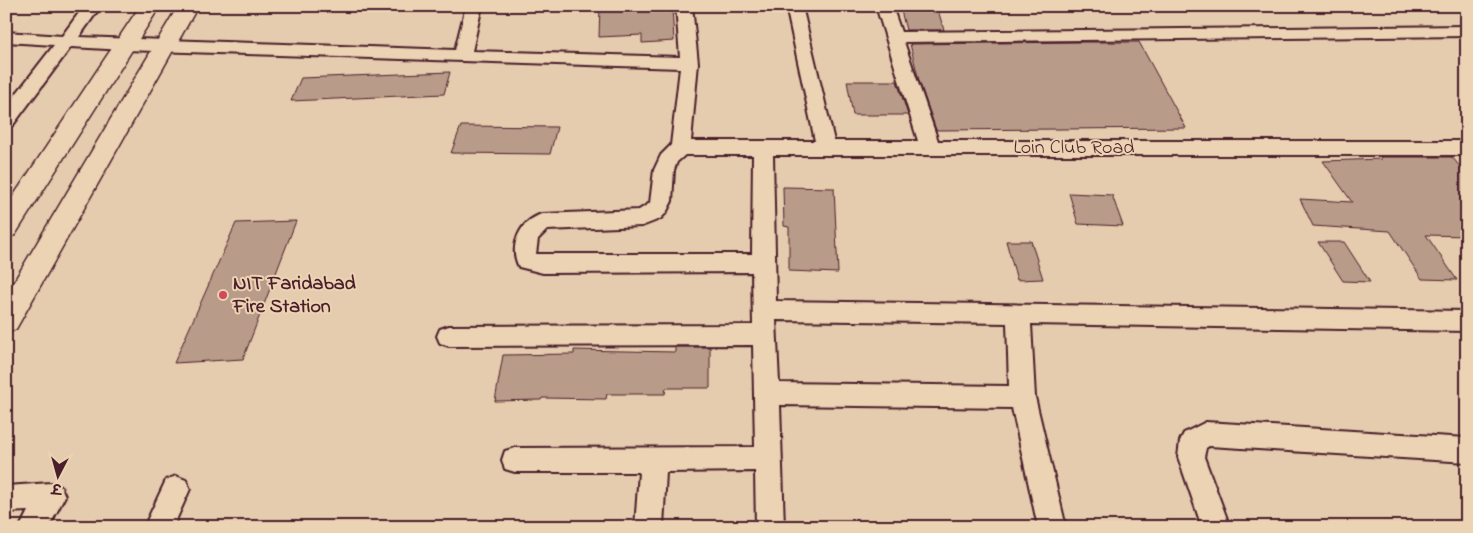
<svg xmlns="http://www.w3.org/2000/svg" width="1473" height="533" viewBox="0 0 1473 533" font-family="'Indie Flower','Playpen Sans Deva',sans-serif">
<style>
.building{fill:#b99b89;stroke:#4a1f2b}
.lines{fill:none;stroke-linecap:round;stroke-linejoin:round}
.minor-casing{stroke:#4a1f2b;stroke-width:4}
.tertiary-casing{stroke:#4a1f2b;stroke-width:3}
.minor{fill:#ebd3b3;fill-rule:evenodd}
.tertiary{fill:#ebd3b3;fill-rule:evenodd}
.poi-dot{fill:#d1495b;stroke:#ebd3b3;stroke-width:2}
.labels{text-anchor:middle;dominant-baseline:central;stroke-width:4;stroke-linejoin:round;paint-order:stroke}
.street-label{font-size:20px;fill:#4a1f2b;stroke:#ebd3b3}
.poi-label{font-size:20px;font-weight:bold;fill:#4a1f2b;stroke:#ebd3b3;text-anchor:start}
</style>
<rect width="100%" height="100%" fill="#e5ccae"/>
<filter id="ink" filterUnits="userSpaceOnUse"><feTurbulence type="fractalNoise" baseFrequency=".02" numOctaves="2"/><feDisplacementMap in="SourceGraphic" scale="10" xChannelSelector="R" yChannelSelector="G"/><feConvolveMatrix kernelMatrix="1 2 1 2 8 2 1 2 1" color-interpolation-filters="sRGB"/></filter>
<g filter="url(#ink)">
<path class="building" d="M 600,6 L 672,6 L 674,41 L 642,43 L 642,35 L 599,37 Z
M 900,7 L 937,7 L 944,30 L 906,30 Z
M 1077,42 L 1139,42 L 1186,128 L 936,130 L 919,81 L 910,44 Z
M 450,72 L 444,94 L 291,101 L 301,78 Z
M 847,81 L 897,81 L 908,115 L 853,115 Z
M 461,126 L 557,127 L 550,154 L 451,153 Z
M 1380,157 L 1452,157 L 1467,175 L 1467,236 L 1426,235 L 1457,280 L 1422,279 L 1390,231 L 1313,226 L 1300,199 L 1352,202 L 1323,161 L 1382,159 Z
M 783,187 L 834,188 L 838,273 L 789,271 L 789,227 L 784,226 Z
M 1069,193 L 1112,195 L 1123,226 L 1078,224 Z
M 296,221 L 243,359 L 174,363 L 236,223 Z
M 1006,241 L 1031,241 L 1043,279 L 1017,280 Z
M 1318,242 L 1344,242 L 1370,282 L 1343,281 Z
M 675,347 L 710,347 L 710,388 L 666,388 L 665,394 L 607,394 L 606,399 L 542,398 L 541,400 L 495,401 L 503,355 L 574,354 L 574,350 L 675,352 Z"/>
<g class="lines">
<g class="minor-casing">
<path id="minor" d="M 84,6 L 101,6 L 79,37 L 455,50 L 466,6 L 482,6 L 472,51 L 680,57 L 676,6 L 692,6 L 698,63 L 691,141 L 815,141 L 786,6 L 802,6 L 834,141 L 918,141 L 876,6 L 892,6 L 901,32 L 1467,26 L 1467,36 L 904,42 L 938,141 L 1467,141 L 1467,155 L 773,155 L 776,301 L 1467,311 L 1467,331 L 1031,324 L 1035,397 L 1066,527 L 1038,527 L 1012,408 L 780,405 L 784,527 L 756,527 L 755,471 L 666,472 L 663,527 L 635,527 L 639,472 L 515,472 L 505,469 L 502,460 L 505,451 L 515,448 L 755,447 L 753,345 L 449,346 L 440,343 L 437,336 L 440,329 L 449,326 L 753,325 L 752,272 L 543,273 L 519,267 C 508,246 520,221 542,214 L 639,210 L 650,203 L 654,170 L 661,155 L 671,145 L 680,68 L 125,50 L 71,47 L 13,125 L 6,127 L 6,107 L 54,45 L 6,42 L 6,32 L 62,36 ZM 685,155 L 753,155 L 752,254 L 536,254 L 538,239 L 547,230 L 642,226 L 660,219 L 666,213 L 672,201 L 674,170 L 677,162 ZM 776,320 L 1007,323 L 1009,386 L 779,383 Z
M 1206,422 L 1467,438 L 1467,462 L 1209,446 L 1206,448 L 1204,457 L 1230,527 L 1202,527 L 1178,457 L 1180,441 L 1184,433 Z
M 176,476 L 186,480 L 190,489 L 173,527 L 144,527 L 166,480 Z
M 51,483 L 61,487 L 65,496 L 49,527 L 20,527 L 28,511 L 6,512 L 6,486 Z"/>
</g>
<g class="tertiary-casing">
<path id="tertiary" d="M 140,6 L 160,6 L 15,235 L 6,238 L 6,207 Z
M 178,6 L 198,6 L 16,329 L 6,333 L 6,295 Z"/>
</g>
<use href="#minor" class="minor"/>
<use href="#tertiary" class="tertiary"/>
</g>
</g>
<circle class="poi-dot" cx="223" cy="295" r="5"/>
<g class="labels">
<g class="street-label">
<text x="1074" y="148">Loin Club Road</text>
</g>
<g class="poi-label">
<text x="233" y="284">NIT Faridabad<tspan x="233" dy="23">Fire Station</tspan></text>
</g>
</g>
<rect width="1473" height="533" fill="none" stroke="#ebd3b3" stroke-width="25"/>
<rect x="12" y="12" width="1448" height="508" fill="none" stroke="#4a1f2b" stroke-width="2" filter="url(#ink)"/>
<g transform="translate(58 476) rotate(186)" stroke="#ebd3b3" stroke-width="4" paint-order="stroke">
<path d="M0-4L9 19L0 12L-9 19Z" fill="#4a1f2b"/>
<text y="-8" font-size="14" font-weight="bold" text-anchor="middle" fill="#4a1f2b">उ</text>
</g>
</svg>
